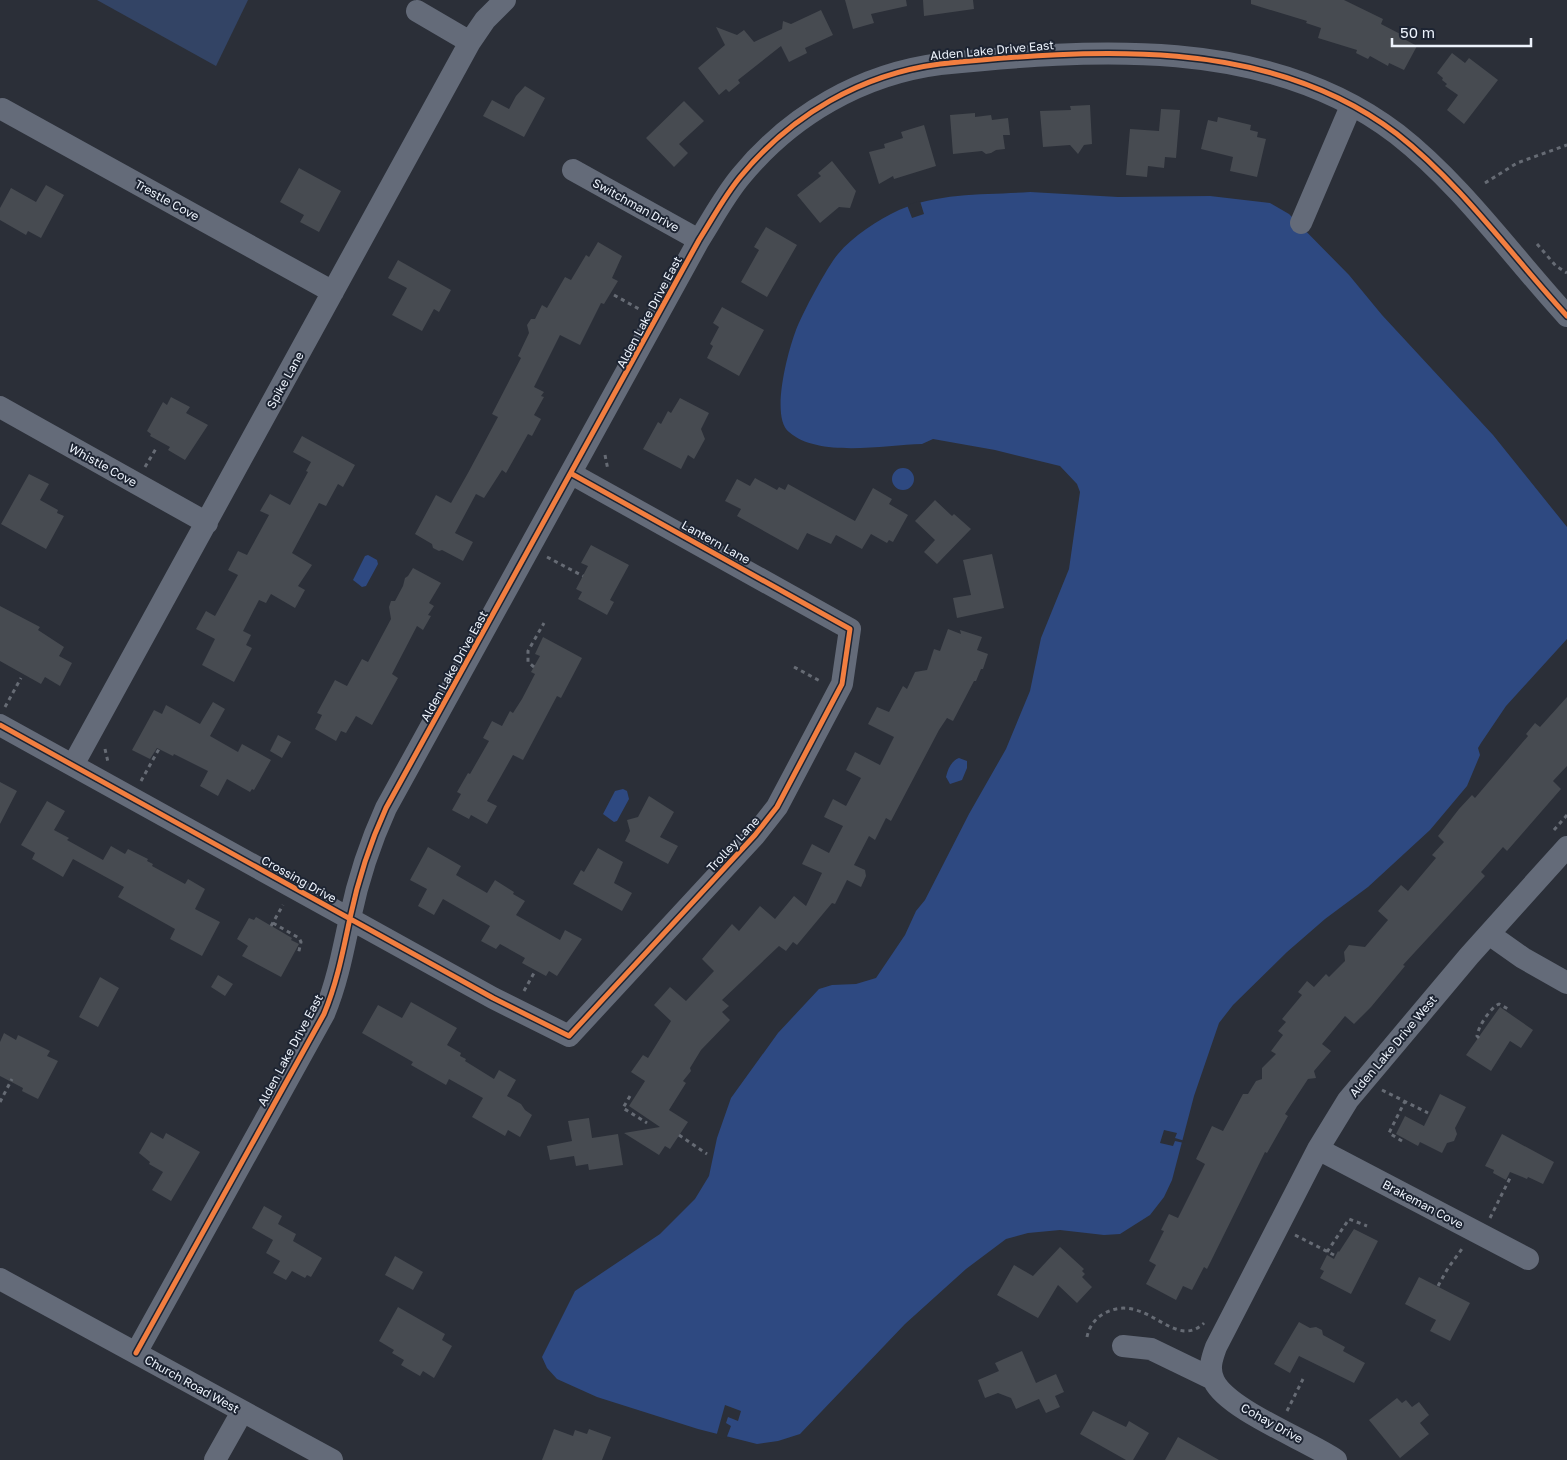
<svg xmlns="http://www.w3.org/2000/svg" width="1567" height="1460" viewBox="0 0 1567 1460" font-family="'Golos Text',sans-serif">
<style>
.green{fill:#334465}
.water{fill:#2e4981}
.pier{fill:#2b2f38}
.building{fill:#474b51}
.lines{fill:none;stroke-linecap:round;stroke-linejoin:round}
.path{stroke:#666b74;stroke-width:3;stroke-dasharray:4 4;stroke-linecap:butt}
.minor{stroke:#646b79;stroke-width:22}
.cycleway-casing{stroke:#1d2432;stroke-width:8}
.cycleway{stroke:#f27e40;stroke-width:5}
.labels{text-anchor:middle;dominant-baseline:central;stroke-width:4;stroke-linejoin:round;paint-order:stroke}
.street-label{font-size:12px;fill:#edf3fc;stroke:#1d2432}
</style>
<rect width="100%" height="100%" fill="#2b2f38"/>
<path class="green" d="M 97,0 L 248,0 L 216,66 Z"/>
<path class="water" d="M 1030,192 L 1118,197 L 1210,196 L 1270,203 L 1289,214 L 1349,275 L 1382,315 L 1493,435 L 1567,527 L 1567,639 L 1506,706 L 1481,743 L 1478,748 L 1480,755 L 1467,786 L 1430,830 L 1368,887 L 1325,919 L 1287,952 L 1233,1005 L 1219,1023 L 1194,1096 L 1172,1180 L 1164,1197 L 1150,1215 L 1120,1234 L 1104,1235 L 1060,1230 L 1028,1233 L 1006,1239 L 966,1269 L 905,1324 L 800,1434 L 778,1441 L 757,1444 L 698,1429 L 597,1397 L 557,1379 L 547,1368 L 542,1357 L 575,1291 L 660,1234 L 695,1199 L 709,1176 L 717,1138 L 731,1098 L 778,1033 L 819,989 L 832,985 L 856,984 L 876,978 L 905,935 L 916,911 L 925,900 L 969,814 L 1006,749 L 1030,691 L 1041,638 L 1069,569 L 1080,492 L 1077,484 L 1060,466 L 995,450 L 933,439 L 922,444 C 885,445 818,458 789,432 C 770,417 788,351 796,330 C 802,314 827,267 838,254 C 853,236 878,220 899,210 C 940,192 987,195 1030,192 Z
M892 479a11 11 0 1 1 22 0a11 11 0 1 1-22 0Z
M 368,555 L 377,560 L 378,564 L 366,586 L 362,587 L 353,580 L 365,556 Z
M 959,758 L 967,761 L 967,768 L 962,780 L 950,784 L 946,777 C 948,769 951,761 959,758 Z
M 623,789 L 627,791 L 629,799 L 617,821 L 614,822 L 603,814 L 615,791 Z"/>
<path class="pier" d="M 920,201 L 924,214 L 912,218 L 907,205 Z
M 1164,1130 L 1177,1133 L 1175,1138 L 1185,1141 L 1184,1143 L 1175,1141 L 1173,1146 L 1160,1143 Z
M 725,1405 L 741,1411 L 738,1421 L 728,1417 L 726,1423 L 731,1426 L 726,1439 L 716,1437 Z"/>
<path class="building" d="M 845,0 L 906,0 L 907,6 L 871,14 L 874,23 L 853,29 Z
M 923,0 L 973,0 L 974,9 L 924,16 Z
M 1251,0 L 1344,0 L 1383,19 L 1381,24 L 1406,37 L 1404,39 L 1417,46 L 1404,70 L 1389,63 L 1388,66 L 1370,56 L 1368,59 L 1356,53 L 1357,50 L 1318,38 L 1321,28 L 1306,23 L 1307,21 L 1251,4 Z
M 821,10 L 833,35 L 805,48 L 807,53 L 789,62 L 781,46 L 738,80 L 740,83 L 729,92 L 726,89 L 719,95 L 698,68 L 725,45 L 716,27 L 737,35 L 744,30 L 754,42 L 782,29 L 783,21 L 791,24 Z
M 1452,53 L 1465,63 L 1469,58 L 1498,80 L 1464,124 L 1447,110 L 1458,95 L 1445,86 L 1447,84 L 1442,80 L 1443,78 L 1437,73 Z
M 525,86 L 545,98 L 524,137 L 483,116 L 492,100 L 509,109 L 516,96 Z
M 684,101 L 704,121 L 679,144 L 688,153 L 674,167 L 646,138 Z
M 1090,105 L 1092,144 L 1084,145 L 1078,154 L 1070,145 L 1043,147 L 1040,111 L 1071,110 L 1070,106 Z
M 1161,109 L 1180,110 L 1176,158 L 1165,157 L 1164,168 L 1148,166 L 1147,177 L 1126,175 L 1130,129 L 1159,131 Z
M 975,113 L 975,117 L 991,115 L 992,120 L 1008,118 L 1010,135 L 1003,135 L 1005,149 L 996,150 L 991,153 L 986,154 L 982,151 L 953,154 L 950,115 Z
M 1218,117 L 1251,125 L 1250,130 L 1258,132 L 1257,137 L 1266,139 L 1257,177 L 1230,171 L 1233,157 L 1201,149 L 1208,120 L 1217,122 Z
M 924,125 L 936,166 L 894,179 L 893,176 L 879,184 L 869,152 L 885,148 L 884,144 L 903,138 L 901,132 Z
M 832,161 L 856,191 L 850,208 L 839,207 L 820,223 L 797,195 L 821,176 L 818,173 Z
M 299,168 L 341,191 L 319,232 L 300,222 L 304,215 L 280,202 Z
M 46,185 L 64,195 L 41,238 L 28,231 L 26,235 L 0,220 L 0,208 L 11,188 L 36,202 Z
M 766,227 L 797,245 L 767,297 L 741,282 L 759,250 L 754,247 Z
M 598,242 L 622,256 L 612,278 L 618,281 L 604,304 L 601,303 L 580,345 L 560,335 L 534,387 L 544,392 L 541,396 L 544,397 L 534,415 L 541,419 L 532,436 L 528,434 L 506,473 L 502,470 L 484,498 L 476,494 L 455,533 L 473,542 L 463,561 L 442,550 L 439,551 L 433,548 L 432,544 L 415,534 L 436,495 L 451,503 L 468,473 L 498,417 L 492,414 L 521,358 L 518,356 L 529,333 L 527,325 L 531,319 L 535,319 L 542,305 L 547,308 L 565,277 L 571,280 L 586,255 L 589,257 Z
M 398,260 L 451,290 L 439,312 L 434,309 L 422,331 L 392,315 L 407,288 L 388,278 Z
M 722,307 L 764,330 L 739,376 L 707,358 L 713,346 L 710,344 L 719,327 L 713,323 Z
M 171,397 L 190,407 L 186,413 L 208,425 L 185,460 L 168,450 L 170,447 L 150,436 L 151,434 L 147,431 L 163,402 L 167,405 Z
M 680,398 L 709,413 L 701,429 L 705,439 L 694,459 L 688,455 L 681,469 L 643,449 L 658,422 L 661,424 L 668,411 L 671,413 Z
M 302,436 L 355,465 L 343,487 L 338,484 L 326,506 L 319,503 L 292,553 L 312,565 L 298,586 L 305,590 L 295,608 L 271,594 L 266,603 L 259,600 L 243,631 L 251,635 L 246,645 L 252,648 L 234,682 L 202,665 L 215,639 L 196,629 L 206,611 L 215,616 L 238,575 L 228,570 L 238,551 L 247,555 L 269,515 L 260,511 L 270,494 L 290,505 L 308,472 L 306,471 L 311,462 L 293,452 Z
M 29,474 L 49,484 L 40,500 L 58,510 L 57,513 L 64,516 L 46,549 L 1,524 Z
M 755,478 L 777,490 L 779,487 L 785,490 L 788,484 L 855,521 L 873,488 L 892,499 L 889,504 L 908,515 L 893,542 L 889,540 L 887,543 L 871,534 L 862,549 L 836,535 L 831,544 L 807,533 L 798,550 L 737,516 L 741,509 L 725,501 L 737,479 L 750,486 Z
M 935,500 L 952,516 L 954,514 L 971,529 L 937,564 L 924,552 L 935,540 L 915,521 Z
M 591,545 L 629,565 L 610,600 L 614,602 L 607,615 L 578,599 L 582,592 L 576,589 L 588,566 L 581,563 Z
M 992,554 L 1004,608 L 957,618 L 953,598 L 971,595 L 963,560 Z
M 413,568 L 441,583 L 429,603 L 434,606 L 428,615 L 431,616 L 423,630 L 417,626 L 392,674 L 398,678 L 372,725 L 356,716 L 346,733 L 341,731 L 336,741 L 315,729 L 322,715 L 317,713 L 335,680 L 347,686 L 362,659 L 368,662 L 391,619 L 389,607 L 391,601 L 395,601 L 403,586 L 405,578 L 408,576 Z
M 0,606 L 40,627 L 38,630 L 64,647 L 59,656 L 72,663 L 60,686 L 45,677 L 41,684 L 0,661 Z
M 948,629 L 961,634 L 960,630 L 982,637 L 977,650 L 988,654 L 983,669 L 981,669 L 976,681 L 974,681 L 953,721 L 947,718 L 939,730 L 891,821 L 886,818 L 875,840 L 869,836 L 854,865 L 865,870 L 866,876 L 861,887 L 847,880 L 835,904 L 832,903 L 797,945 L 793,942 L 786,951 L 779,946 L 722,1000 L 729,1006 L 722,1012 L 730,1020 L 701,1050 L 690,1068 L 691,1071 L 683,1081 L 686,1083 L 669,1110 L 688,1122 L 670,1149 L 665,1146 L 659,1155 L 624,1133 L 660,1127 L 629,1106 L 645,1081 L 631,1072 L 643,1055 L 648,1058 L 671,1021 L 654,1005 L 670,987 L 686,1001 L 714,971 L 702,959 L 732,924 L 739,931 L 760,906 L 775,919 L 794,896 L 806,906 L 822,873 L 802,864 L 812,844 L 829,853 L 843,826 L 824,817 L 833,799 L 846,806 L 861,778 L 846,770 L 855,752 L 880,765 L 894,737 L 868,724 L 877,707 L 889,712 L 903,686 L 907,689 L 915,672 L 927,670 L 934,649 L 940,651 Z
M 543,637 L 582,658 L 561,698 L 557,696 L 523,760 L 513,755 L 487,801 L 497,806 L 487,824 L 471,815 L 469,819 L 452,810 L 461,794 L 457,792 L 468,773 L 470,774 L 489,741 L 483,738 L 492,721 L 502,726 L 510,711 L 513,713 L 522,699 L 535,674 L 531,672 L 540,656 L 535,654 Z
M 1567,697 L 1567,766 L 1553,781 L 1561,789 L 1507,851 L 1503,847 L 1481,872 L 1485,876 L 1403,965 L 1405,966 L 1371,1007 L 1354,1024 L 1345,1016 L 1322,1044 L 1331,1051 L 1314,1071 L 1316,1078 L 1308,1079 L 1285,1114 L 1288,1116 L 1267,1153 L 1265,1152 L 1207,1269 L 1204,1267 L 1192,1290 L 1183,1286 L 1176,1300 L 1146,1284 L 1156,1265 L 1149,1261 L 1164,1231 L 1161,1230 L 1169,1214 L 1178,1218 L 1205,1164 L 1196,1159 L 1212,1126 L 1223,1131 L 1243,1094 L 1248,1094 L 1256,1081 L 1262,1079 L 1262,1068 L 1276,1054 L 1271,1051 L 1283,1035 L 1278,1031 L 1286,1022 L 1282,1019 L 1302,995 L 1298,992 L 1307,981 L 1314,987 L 1326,974 L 1329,977 L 1345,961 L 1344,952 L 1349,945 L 1365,947 L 1388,920 L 1378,911 L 1401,885 L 1408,891 L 1436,858 L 1432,855 L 1444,842 L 1438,836 L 1459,809 L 1472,795 L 1475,798 L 1528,736 L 1526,734 L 1535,723 L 1540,727 Z
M 213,702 L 225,709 L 210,736 L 238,752 L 242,744 L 271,760 L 254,790 L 252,789 L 250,792 L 227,779 L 218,796 L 200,786 L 208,771 L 174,754 L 173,756 L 157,748 L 150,759 L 132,750 L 154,710 L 162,714 L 166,705 L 200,724 Z
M 278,735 L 291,742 L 282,758 L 270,751 Z
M 0,782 L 17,791 L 0,824 Z
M 649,796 L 674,812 L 660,837 L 678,846 L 668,864 L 625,841 L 630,831 L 627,820 L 638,817 Z
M 47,801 L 65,811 L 54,830 L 69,838 L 67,840 L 103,860 L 111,846 L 125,854 L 128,849 L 148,859 L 147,861 L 153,864 L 152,866 L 185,884 L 188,879 L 205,889 L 195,909 L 220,922 L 202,956 L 170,939 L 175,929 L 118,897 L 124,887 L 73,859 L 63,877 L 32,859 L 35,853 L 21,845 Z
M 428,847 L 461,866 L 456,875 L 487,893 L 495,880 L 514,892 L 513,894 L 525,901 L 516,915 L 560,940 L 565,930 L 582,939 L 557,976 L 549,971 L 546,976 L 522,963 L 525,958 L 500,944 L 496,949 L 481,941 L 490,926 L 443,899 L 434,915 L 418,906 L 427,889 L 410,880 Z
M 598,848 L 623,862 L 614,883 L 632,893 L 622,911 L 573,884 L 581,870 L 584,872 Z
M 256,917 L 292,938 L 291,940 L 299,944 L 281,977 L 242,956 L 248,946 L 237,939 L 249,918 L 254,920 Z
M 218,975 L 233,984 L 225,996 L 211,987 Z
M 100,977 L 119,988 L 98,1027 L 79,1017 Z
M 411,1002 L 457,1028 L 447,1045 L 461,1053 L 460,1056 L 466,1059 L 465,1061 L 494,1079 L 499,1070 L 516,1080 L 507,1096 L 521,1104 L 525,1110 L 532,1115 L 520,1137 L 508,1130 L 505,1136 L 472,1117 L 483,1098 L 449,1079 L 446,1085 L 411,1065 L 413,1062 L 362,1033 L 378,1005 L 402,1018 Z
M 1500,1007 L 1533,1030 L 1521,1048 L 1510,1041 L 1491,1071 L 1466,1055 Z
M 4,1033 L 16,1040 L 18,1035 L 50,1051 L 47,1056 L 58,1061 L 38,1099 L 22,1091 L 23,1088 L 0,1076 L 0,1042 Z
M 1440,1094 L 1466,1107 L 1455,1128 L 1457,1134 L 1454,1141 L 1447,1143 L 1442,1153 L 1420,1142 L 1418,1146 L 1396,1134 L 1405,1116 L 1424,1126 Z
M 589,1118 L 592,1138 L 618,1134 L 623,1165 L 589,1170 L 588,1164 L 576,1166 L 574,1156 L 550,1160 L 547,1146 L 572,1141 L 568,1121 Z
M 151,1132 L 163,1139 L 166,1133 L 200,1152 L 171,1201 L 152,1190 L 163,1172 L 149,1164 L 150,1162 L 139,1153 Z
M 1502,1134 L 1554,1162 L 1543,1184 L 1528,1177 L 1527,1179 L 1510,1172 L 1506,1180 L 1493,1173 L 1494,1170 L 1485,1166 Z
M 264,1206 L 282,1216 L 278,1224 L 296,1234 L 293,1241 L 322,1258 L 311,1277 L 307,1275 L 305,1278 L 292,1271 L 286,1280 L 273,1273 L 280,1261 L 266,1253 L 273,1240 L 252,1228 Z
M 1354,1229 L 1378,1241 L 1351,1294 L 1320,1278 L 1324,1271 L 1320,1269 L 1327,1255 L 1334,1259 L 1338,1251 L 1339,1252 Z
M 1060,1247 L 1084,1269 L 1082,1271 L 1085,1274 L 1082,1277 L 1092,1287 L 1077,1303 L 1058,1285 L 1038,1318 L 997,1295 L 1014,1265 L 1033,1276 Z
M 395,1256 L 423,1272 L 413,1290 L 385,1275 Z
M 1419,1277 L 1470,1303 L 1450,1341 L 1430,1331 L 1436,1320 L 1405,1304 Z
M 398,1307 L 445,1334 L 442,1340 L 452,1346 L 434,1378 L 423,1371 L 420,1376 L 401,1365 L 404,1360 L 392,1353 L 394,1350 L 379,1341 Z
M 1299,1322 L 1310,1328 L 1316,1327 L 1322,1330 L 1323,1335 L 1345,1347 L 1343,1351 L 1365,1363 L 1354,1383 L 1299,1356 L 1290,1373 L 1274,1364 Z
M 1022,1351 L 1036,1383 L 1056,1374 L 1064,1392 L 1055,1396 L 1060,1407 L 1046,1413 L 1039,1399 L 1016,1409 L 1011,1398 L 998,1393 L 985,1398 L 978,1380 L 999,1371 L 995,1363 Z
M 1397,1398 L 1402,1403 L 1406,1400 L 1412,1407 L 1419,1402 L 1429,1415 L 1420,1423 L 1429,1434 L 1400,1458 L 1369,1420 Z
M 1093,1411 L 1126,1427 L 1129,1421 L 1149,1433 L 1133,1460 L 1126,1460 L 1080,1434 Z
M 554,1429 L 573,1436 L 575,1430 L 587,1434 L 589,1429 L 611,1437 L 602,1460 L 542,1460 Z
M 1178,1437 L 1219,1460 L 1165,1460 Z"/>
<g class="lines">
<path class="path" d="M 1485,183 L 1517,163 L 1567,145
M 1537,244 L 1556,266 L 1567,273
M 614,295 L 639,309
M 605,455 L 608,470
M 145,467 L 157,447
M 547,557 L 583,576
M 534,667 L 528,662 L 528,651 L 544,623
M 794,667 L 820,681
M 5,707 L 21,678
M 105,749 L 108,762
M 141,781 L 159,749
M 1554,830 L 1567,815
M 273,923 L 299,938 L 301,942 L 298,955
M 271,926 L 283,905
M 524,991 L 534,973
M 1479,1038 L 1477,1036 C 1478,1027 1490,1008 1499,1004 L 1510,1010
M 1382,1090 L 1428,1113
M 630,1096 L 623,1108 L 647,1123
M 0,1102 L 12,1079
M 679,1135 L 707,1154
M 1402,1141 L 1389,1133 L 1405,1101
M 1490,1218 L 1511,1176
M 1295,1235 L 1334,1255
M 1327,1252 L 1349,1219 L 1367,1226
M 1438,1286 L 1448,1268 L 1464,1246
M 1087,1337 C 1089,1327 1095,1318 1105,1313 C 1146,1291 1174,1352 1204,1323
M 1287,1411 L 1303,1379"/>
<path class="minor" d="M 417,11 L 470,42
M 2,109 L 333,292
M 573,170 L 699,240
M 1301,223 L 1351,106
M 0,407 L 207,523
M 0,725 L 493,998 L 569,1036 L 755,835 L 777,807 L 842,684 L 850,629 L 572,474
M 73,765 L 470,42 L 485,20 L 505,0
M 1489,934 L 1523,958 L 1567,983
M 1318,1149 L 1528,1259
M 0,1279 L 332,1460
M 1123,1346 L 1151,1349 L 1213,1379
M 136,1353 L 324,1014 C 337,983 343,951 350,918 C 358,880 370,843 386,808 L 699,240 C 713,218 725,195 741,176 C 791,115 862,74 940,64 C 1091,49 1268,35 1397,134 C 1461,184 1512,256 1567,316
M 215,1460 L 242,1412
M 1336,1460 C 1307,1440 1228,1410 1214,1381 C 1208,1369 1212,1358 1216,1347 L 1318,1149 L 1348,1100 L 1469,956 L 1567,847"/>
<g class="cycleway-casing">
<path id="cycleway" d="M 0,725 L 493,998 L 569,1036 L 755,835 L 777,807 L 842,684 L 850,629 L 572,474
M 136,1353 L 324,1014 C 337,983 343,951 350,918 C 358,880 370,843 386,808 L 699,240 C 713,218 725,195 741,176 C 791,115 862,74 940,64 C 1091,49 1268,35 1397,134 C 1461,184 1512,256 1567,316"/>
</g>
<use href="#cycleway" class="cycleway"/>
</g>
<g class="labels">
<g class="street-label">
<text transform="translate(992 50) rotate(-5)">Alden Lake Drive East</text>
<text transform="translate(167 200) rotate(29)">Trestle Cove</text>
<text transform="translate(636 205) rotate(29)">Switchman Drive</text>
<text transform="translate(649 312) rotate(-62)">Alden Lake Drive East</text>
<text transform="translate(285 380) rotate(-61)">Spike Lane</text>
<text transform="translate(103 465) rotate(29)">Whistle Cove</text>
<text transform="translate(716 542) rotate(29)">Lantern Lane</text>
<text transform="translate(454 666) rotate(-61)">Alden Lake Drive East</text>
<text transform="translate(733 844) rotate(-47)">Trolley Lane</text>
<text transform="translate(299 879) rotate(29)">Crossing Drive</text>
<text transform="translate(1393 1046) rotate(-50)">Alden Lake Drive West</text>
<text transform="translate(290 1050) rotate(-62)">Alden Lake Drive East</text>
<text transform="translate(1423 1204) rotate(28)">Brakeman Cove</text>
<text transform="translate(192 1384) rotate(29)">Church Road West</text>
<text transform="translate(1272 1423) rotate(29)">Cohay Drive</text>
</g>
</g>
<path d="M1392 38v8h139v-8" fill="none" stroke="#edf3fc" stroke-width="2.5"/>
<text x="1400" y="38" font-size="15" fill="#edf3fc" stroke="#1d2432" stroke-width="4" paint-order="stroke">50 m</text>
</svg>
